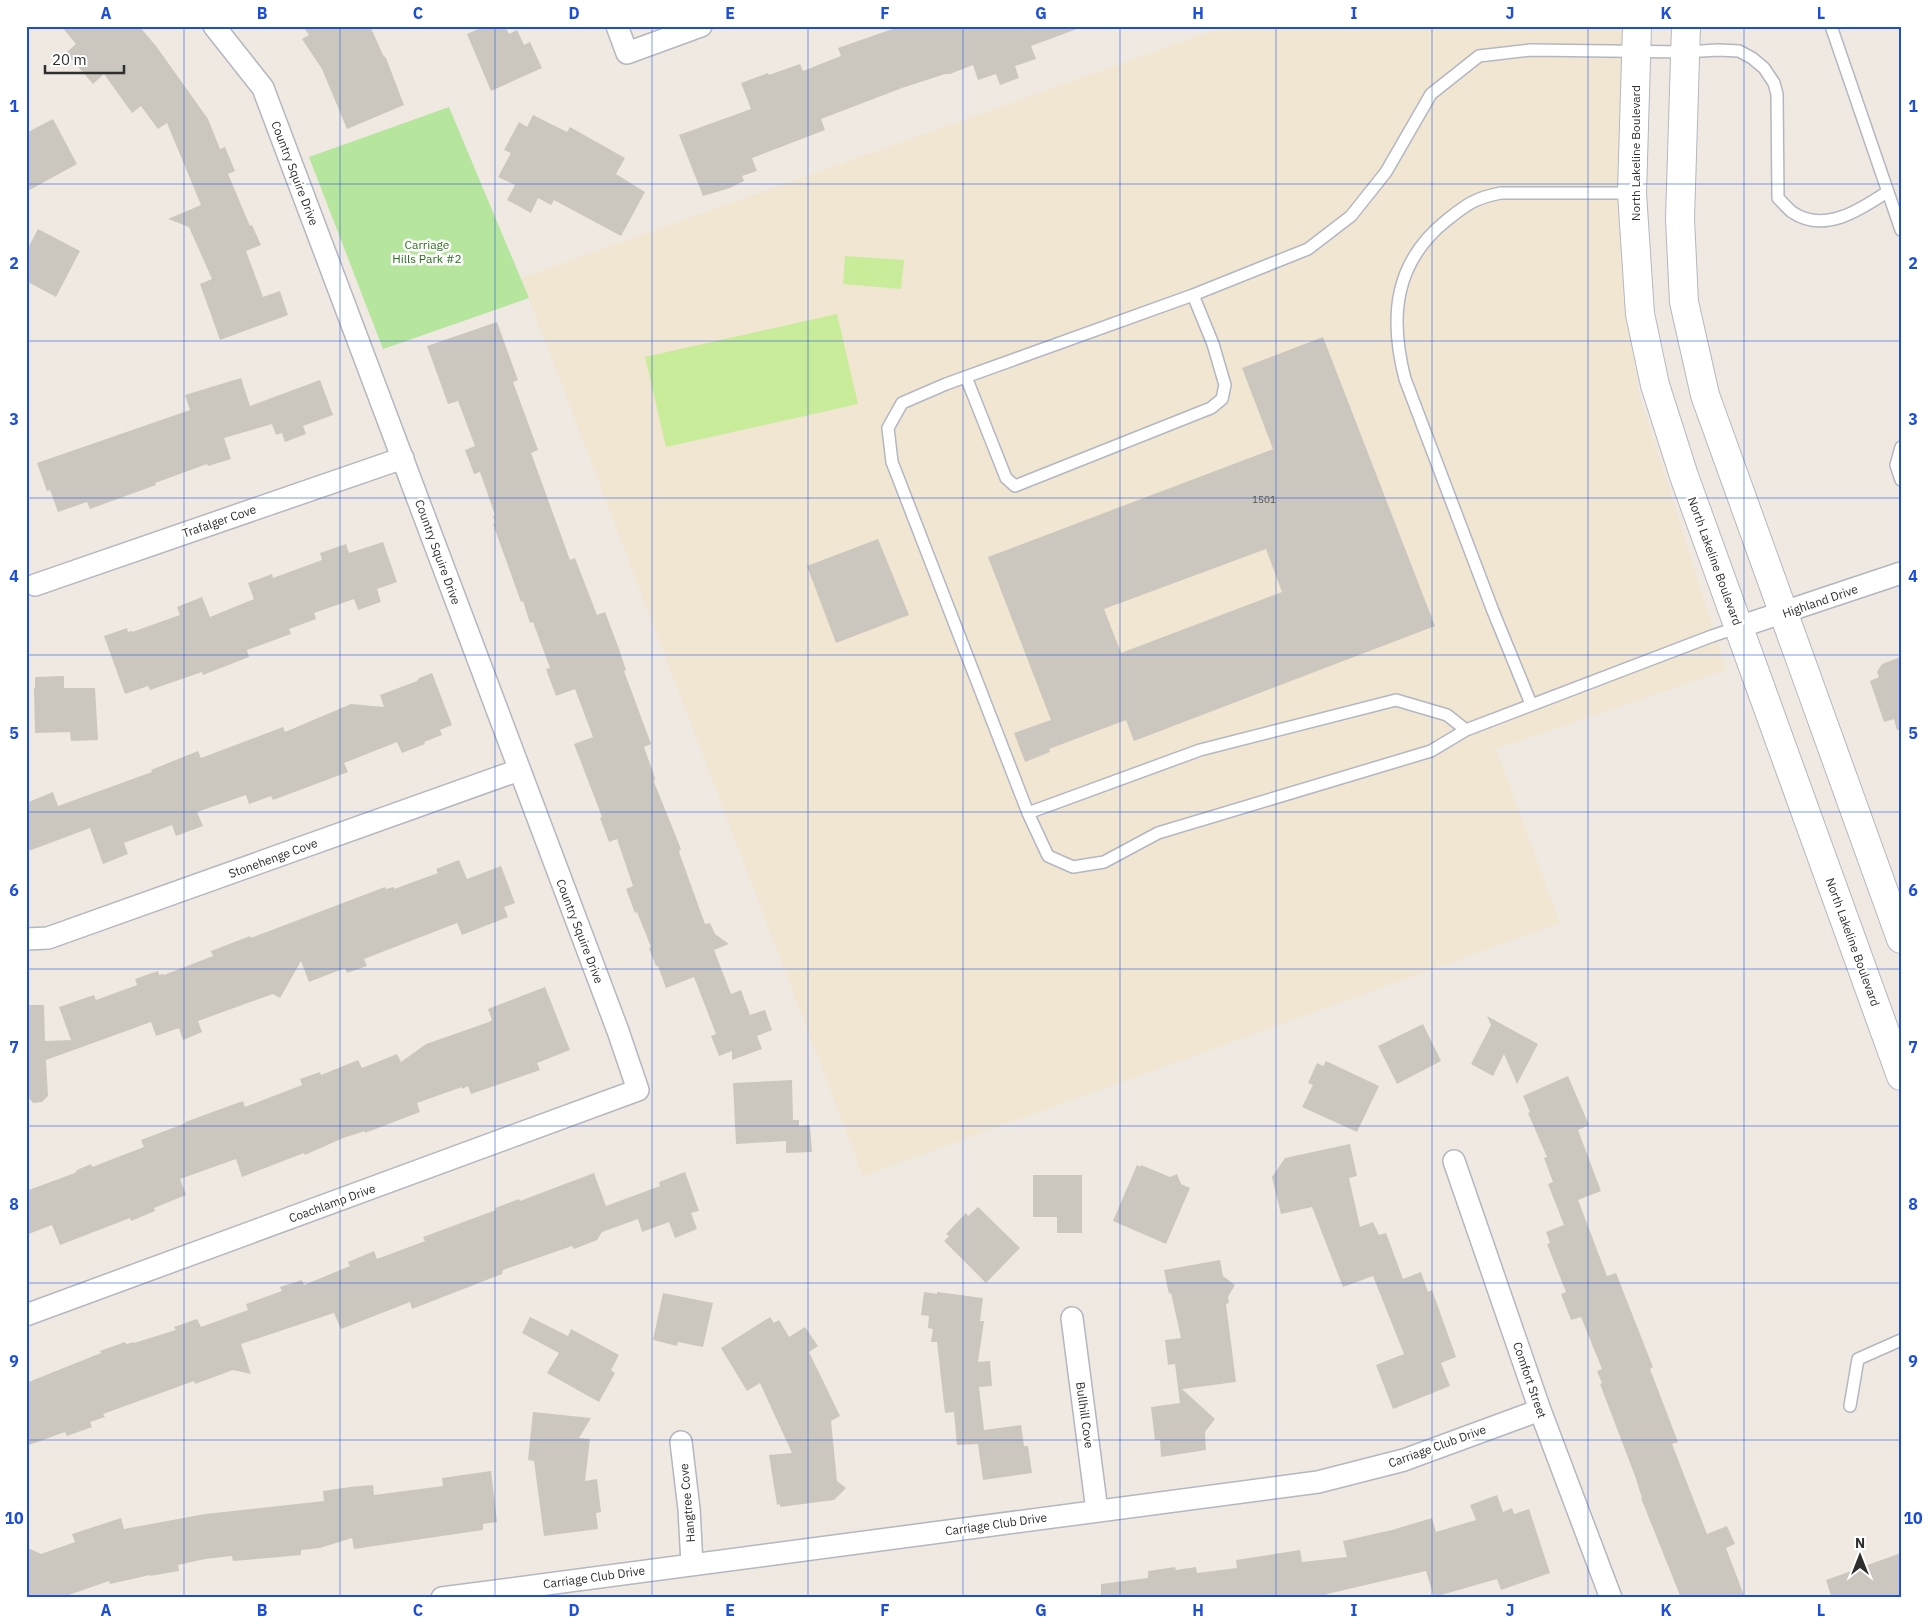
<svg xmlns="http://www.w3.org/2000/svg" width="1927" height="1624" viewBox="0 0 1927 1624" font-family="'IBM Plex Sans',sans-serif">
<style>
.education{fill:#f0e6d1}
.green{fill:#b6e59e}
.pitch{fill:#c9ec9a}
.building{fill:#cbc7bf;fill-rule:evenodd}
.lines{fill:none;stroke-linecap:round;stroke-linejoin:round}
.service-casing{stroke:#b4b7c1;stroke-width:14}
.minor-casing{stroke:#b4b7c1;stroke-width:24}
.secondary-casing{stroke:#b4b7c1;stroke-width:30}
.service{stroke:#fff;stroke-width:11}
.minor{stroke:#fff;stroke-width:21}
.secondary{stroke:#fff;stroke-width:28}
.grid{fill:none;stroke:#1d4ed8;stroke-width:1;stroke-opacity:0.55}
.labels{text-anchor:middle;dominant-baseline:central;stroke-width:5;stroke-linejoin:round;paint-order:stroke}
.number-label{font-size:10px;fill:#555452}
.street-label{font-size:12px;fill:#2e2e2e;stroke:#fff}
.park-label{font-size:12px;fill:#2c6e1b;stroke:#fff}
.neatline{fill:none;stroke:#1d4ed8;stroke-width:2}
.grid-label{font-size:16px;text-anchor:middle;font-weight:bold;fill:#1d4ed8}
</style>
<rect width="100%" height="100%" fill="#efe9e1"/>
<path class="education" d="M 1227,26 L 1627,26 L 1637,387 L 1726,670 L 1496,749 L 1560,923 L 863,1176 L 521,278 Z"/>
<path class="green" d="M 449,107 L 529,298 L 383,349 L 309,157 Z"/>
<path class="pitch" d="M 845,256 L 904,260 L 901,289 L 843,284 Z
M 837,314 L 858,404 L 666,447 L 645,357 Z"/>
<path class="building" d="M 61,26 L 139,26 L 156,46 L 208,119 L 220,149 L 225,147 L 235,171 L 228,174 L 250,226 L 252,225 L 261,245 L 246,251 L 263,297 L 280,291 L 288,315 L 220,340 L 200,284 L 212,279 L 189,227 L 168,219 L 201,205 L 167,123 L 158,129 L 141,106 L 132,113 L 104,74 L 93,84 L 66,53 L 76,44 Z
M 303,26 L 370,26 L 383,55 L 386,58 L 404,105 L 347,129 L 322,69 L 302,39 L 309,35 Z
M 485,26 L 505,26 L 509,34 L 517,30 L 524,45 L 530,42 L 542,68 L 491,91 L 467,34 Z
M 901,26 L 1077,26 L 1077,29 L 1031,46 L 1036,59 L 1015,66 L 1019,78 L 1000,85 L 996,74 L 978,80 L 973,65 L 950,74 L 945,74 L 902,88 L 821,119 L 825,130 L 752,158 L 757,171 L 742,176 L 744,181 L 730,188 L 703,196 L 679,135 L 751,109 L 741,83 L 768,73 L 769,75 L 800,64 L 803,71 L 841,56 L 838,48 Z
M 533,115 L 567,132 L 570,127 L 625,158 L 616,174 L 645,192 L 621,236 L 554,200 L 551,205 L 538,198 L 531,213 L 507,200 L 515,185 L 498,177 L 511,153 L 504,150 L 519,122 L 527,127 Z
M 53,119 L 77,164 L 26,192 L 26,133 Z
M 38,229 L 80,251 L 56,297 L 26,281 L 26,252 Z
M 497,322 L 518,380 L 513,382 L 538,450 L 531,453 L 570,560 L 575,558 L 597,615 L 605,612 L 619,649 L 626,670 L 624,671 L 651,744 L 644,747 L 655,778 L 654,782 L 681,849 L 679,852 L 705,924 L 710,923 L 715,934 L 729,944 L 714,950 L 731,994 L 741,990 L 750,1015 L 765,1010 L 772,1030 L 757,1036 L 762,1049 L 732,1060 L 732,1051 L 719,1056 L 711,1036 L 716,1034 L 694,977 L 666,988 L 658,966 L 656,966 L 649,948 L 651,947 L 637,912 L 635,913 L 626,889 L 633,886 L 617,839 L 609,842 L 600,818 L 602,817 L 574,744 L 593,737 L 575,689 L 556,696 L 546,669 L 550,668 L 533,622 L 530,623 L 523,601 L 521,602 L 493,524 L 495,523 L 493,516 L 495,515 L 480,472 L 474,474 L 465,450 L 475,446 L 458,401 L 448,404 L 427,346 Z
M 1323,337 L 1435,626 L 1134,741 L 1126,720 L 1049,749 L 1050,752 L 1025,762 L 1014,733 L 1051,720 L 988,557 L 1273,449 L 1242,368 ZM 1266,549 L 1282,592 L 1121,653 L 1104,609 Z
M 241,378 L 250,406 L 320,380 L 333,415 L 303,426 L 306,434 L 285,442 L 282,433 L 276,435 L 272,424 L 224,438 L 231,459 L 208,466 L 207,464 L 155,483 L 156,485 L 90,509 L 87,502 L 58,512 L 50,490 L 47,491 L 37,463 L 190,410 L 185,395 Z
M 878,539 L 909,615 L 836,643 L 807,566 Z
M 383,542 L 397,582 L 377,589 L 381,602 L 358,610 L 354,599 L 314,613 L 316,619 L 289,629 L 291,634 L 247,650 L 249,657 L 203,675 L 202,672 L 150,690 L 148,686 L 125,694 L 104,636 L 127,628 L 128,632 L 132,631 L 132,632 L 180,615 L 177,607 L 202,597 L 210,617 L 254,599 L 248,583 L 272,574 L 273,578 L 322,560 L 320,553 L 346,544 L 349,553 Z
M 1901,657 L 1901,729 L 1897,730 L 1894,719 L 1884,722 L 1870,681 L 1879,677 L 1877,672 L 1882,664 Z
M 432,673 L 452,725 L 440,730 L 442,735 L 424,742 L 425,744 L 402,753 L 397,742 L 344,763 L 348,772 L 273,800 L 271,796 L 249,804 L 246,795 L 197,812 L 203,826 L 176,836 L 172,825 L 124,843 L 128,854 L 103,864 L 90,828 L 26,852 L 26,803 L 53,792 L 58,806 L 152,772 L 151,770 L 198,751 L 201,758 L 283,727 L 285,732 L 351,704 L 384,707 L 380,695 L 417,681 L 419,678 Z
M 64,676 L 64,688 L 95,688 L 98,740 L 71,741 L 70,732 L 35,733 L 34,688 L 35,688 L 35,677 Z
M 459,860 L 467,879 L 501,866 L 515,903 L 504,907 L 508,917 L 462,935 L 457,923 L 364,959 L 367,966 L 347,973 L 345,968 L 309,982 L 301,961 L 280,998 L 273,994 L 198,1021 L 202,1032 L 183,1040 L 179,1028 L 156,1036 L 151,1022 L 46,1060 L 48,1096 L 42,1102 L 33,1103 L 26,1095 L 26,1005 L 44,1005 L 45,1041 L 71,1040 L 59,1007 L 94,995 L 96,1000 L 137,985 L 135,979 L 158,971 L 159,975 L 163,974 L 164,975 L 213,956 L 211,951 L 250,936 L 251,938 L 385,887 L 386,889 L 394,887 L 394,889 L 438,873 L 436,869 Z
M 545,987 L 570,1050 L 537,1063 L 540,1070 L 471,1094 L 468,1086 L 462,1089 L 462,1087 L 417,1103 L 420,1112 L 365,1133 L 365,1131 L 343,1138 L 305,1155 L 304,1153 L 242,1177 L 236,1159 L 180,1179 L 186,1195 L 154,1208 L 155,1211 L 131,1221 L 130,1218 L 60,1245 L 52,1225 L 26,1235 L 26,1191 L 75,1173 L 77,1170 L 91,1164 L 92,1167 L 144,1147 L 141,1140 L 186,1123 L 185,1122 L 243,1101 L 245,1107 L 302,1085 L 300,1079 L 320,1072 L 321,1075 L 358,1060 L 362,1068 L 397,1054 L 401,1062 L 426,1044 L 489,1022 L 492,1020 L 488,1009 Z
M 1487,1016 L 1538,1044 L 1517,1084 L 1504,1054 L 1493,1076 L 1471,1064 L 1491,1025 Z
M 1423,1024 L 1441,1061 L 1397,1084 L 1378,1046 Z
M 1326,1061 L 1379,1086 L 1357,1132 L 1302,1107 L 1313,1085 L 1308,1083 L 1317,1063 L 1323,1066 Z
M 1568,1076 L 1589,1125 L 1578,1130 L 1601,1191 L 1578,1200 L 1607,1276 L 1616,1273 L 1653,1367 L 1650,1369 L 1678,1442 L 1672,1444 L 1707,1534 L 1727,1526 L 1735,1544 L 1726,1548 L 1745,1598 L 1681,1598 L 1641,1498 L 1642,1498 L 1635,1476 L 1600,1384 L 1602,1383 L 1597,1371 L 1602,1369 L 1581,1317 L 1571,1320 L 1561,1294 L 1566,1292 L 1547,1244 L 1550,1243 L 1546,1232 L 1564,1225 L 1548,1184 L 1553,1182 L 1544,1158 L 1547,1157 L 1528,1113 L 1530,1112 L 1523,1096 Z
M 792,1080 L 793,1120 L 799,1120 L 799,1126 L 810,1125 L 812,1152 L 786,1153 L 786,1141 L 736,1144 L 733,1083 Z
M 1350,1144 L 1357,1176 L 1349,1178 L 1360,1227 L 1373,1222 L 1379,1235 L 1386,1233 L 1403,1279 L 1421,1272 L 1428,1292 L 1432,1290 L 1456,1357 L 1441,1363 L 1450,1386 L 1393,1409 L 1376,1365 L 1404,1354 L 1373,1276 L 1343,1287 L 1312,1207 L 1281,1214 L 1272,1177 L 1285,1158 Z
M 1137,1165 L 1140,1167 L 1141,1165 L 1170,1177 L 1177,1174 L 1181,1184 L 1190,1188 L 1166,1244 L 1113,1221 Z
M 685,1172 L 699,1211 L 691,1213 L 697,1229 L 675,1238 L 669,1222 L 642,1232 L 638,1219 L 602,1232 L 597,1240 L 574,1249 L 572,1246 L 503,1270 L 502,1274 L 412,1309 L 410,1302 L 341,1329 L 334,1313 L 241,1344 L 251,1374 L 233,1370 L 195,1384 L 194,1381 L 103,1414 L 105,1417 L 90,1422 L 92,1427 L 67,1436 L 65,1432 L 26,1446 L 26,1383 L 101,1353 L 100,1351 L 125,1342 L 126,1344 L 134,1342 L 134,1343 L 176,1330 L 174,1327 L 197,1319 L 201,1327 L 248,1310 L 246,1304 L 282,1291 L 280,1287 L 302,1280 L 304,1285 L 350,1266 L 348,1262 L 374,1251 L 377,1259 L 425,1241 L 423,1237 L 496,1210 L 495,1208 L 519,1199 L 520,1201 L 594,1173 L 606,1206 L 660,1186 L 659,1182 Z
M 1033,1175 L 1082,1175 L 1082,1233 L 1057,1233 L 1057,1217 L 1033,1217 Z
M 978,1207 L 1020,1248 L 986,1283 L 944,1241 L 949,1236 L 946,1234 L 966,1213 L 968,1216 Z
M 1220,1260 L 1223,1276 L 1235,1285 L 1228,1297 L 1229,1303 L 1226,1304 L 1236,1382 L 1182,1389 L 1215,1419 L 1205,1432 L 1206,1450 L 1161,1457 L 1160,1440 L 1155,1440 L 1151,1407 L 1180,1403 L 1175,1364 L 1168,1365 L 1165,1340 L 1181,1338 L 1171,1293 L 1169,1294 L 1164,1270 Z
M 924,1292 L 937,1294 L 937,1292 L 983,1298 L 980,1321 L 984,1321 L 978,1362 L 990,1361 L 992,1386 L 979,1387 L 984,1430 L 1021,1425 L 1024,1446 L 1028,1446 L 1032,1473 L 983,1480 L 978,1444 L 957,1445 L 954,1412 L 945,1413 L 937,1342 L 931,1342 L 933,1329 L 928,1328 L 929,1316 L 921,1315 Z
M 663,1293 L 713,1303 L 703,1347 L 678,1342 L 677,1346 L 653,1340 Z
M 530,1317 L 568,1336 L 571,1329 L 619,1355 L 611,1370 L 615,1373 L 599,1402 L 547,1373 L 559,1353 L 522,1333 Z
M 770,1317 L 774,1323 L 779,1320 L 789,1337 L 805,1327 L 818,1346 L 809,1352 L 840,1416 L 831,1421 L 837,1481 L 846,1488 L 834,1500 L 780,1507 L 780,1504 L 777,1505 L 769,1455 L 792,1453 L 760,1383 L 747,1391 L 721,1348 Z
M 533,1412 L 591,1418 L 579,1438 L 590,1439 L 585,1481 L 597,1479 L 601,1512 L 596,1513 L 598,1529 L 544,1536 L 534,1461 L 528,1460 Z
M 491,1471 L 497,1522 L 483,1524 L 483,1530 L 354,1549 L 352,1538 L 320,1548 L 301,1550 L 301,1555 L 246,1560 L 233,1561 L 232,1556 L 205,1559 L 178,1565 L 179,1571 L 150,1576 L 150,1575 L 110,1584 L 109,1581 L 60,1598 L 26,1598 L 26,1547 L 41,1554 L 75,1542 L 72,1534 L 121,1518 L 124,1529 L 205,1514 L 324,1501 L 323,1491 L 350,1487 L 373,1485 L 374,1495 L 443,1486 L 442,1478 Z
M 1497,1495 L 1503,1512 L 1512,1508 L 1514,1514 L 1529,1509 L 1550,1573 L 1501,1590 L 1497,1579 L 1434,1597 L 1426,1571 L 1327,1594 L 1328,1598 L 1101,1598 L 1101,1584 L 1148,1578 L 1148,1571 L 1175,1567 L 1176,1570 L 1196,1567 L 1197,1573 L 1237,1568 L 1236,1560 L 1300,1550 L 1302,1562 L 1347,1557 L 1343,1541 L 1392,1530 L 1432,1518 L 1436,1532 L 1476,1520 L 1470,1505 Z
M 1901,1553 L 1901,1598 L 1832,1598 L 1826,1580 Z"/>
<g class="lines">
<g class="service-casing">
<path id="service" d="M 1831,26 L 1901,230
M 966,377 L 1006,478 L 1015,486 L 1211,408 L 1222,399 L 1225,385 L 1213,344 L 1193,295
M 1901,447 L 1896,465 L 1901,480
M 1739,627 L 1712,636 L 1466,730 L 1431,751 L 1158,833 L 1104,862 L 1073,867 L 1048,856 L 1028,813 L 892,462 L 888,428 L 902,403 L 946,384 L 1193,295 L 1308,249 L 1351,216 L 1386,172 L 1431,94 L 1479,56 L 1531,50 L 1685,52 L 1718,50 L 1739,51 L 1752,58 L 1764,68 L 1774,83 L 1777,94 L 1778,198 C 1783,203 1787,208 1792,212 C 1824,234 1860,210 1887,192
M 1531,704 L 1493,611 L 1405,379 C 1389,317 1394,262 1447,220 C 1467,204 1475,198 1501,193 L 1632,193
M 1028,813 L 1200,750 L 1396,700 L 1447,715 L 1466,730
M 1850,1406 L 1858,1359 L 1901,1340"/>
</g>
<g class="minor-casing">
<path id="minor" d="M 617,26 L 627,53 L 701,26
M 35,585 L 403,458
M 1739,627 L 1901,573
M 26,939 L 48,938 L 519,770
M 1454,1161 L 1540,1410 L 1611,1598
M 26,1315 L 638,1090 L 618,1031 L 263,88 L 214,26
M 1072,1318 L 1097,1511
M 681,1442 L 689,1509 L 692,1564
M 442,1598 L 1318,1482 L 1404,1460 L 1540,1410"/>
</g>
<g class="secondary-casing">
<path id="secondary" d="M 1637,26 L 1632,193 L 1640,314 L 1655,385 L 1684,476 L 1901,1076
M 1686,26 L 1680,219 L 1684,302 L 1705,395 L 1901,939"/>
</g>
<use href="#service" class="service"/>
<use href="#minor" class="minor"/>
<use href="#secondary" class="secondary"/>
</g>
<path class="grid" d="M 184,26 L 184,1598M 340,26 L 340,1598M 495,26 L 495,1598M 652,26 L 652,1598M 808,26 L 808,1598M 963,26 L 963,1598M 1120,26 L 1120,1598M 1276,26 L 1276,1598M 1432,26 L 1432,1598M 1588,26 L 1588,1598M 1744,26 L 1744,1598M 26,184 L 1901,184M 26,341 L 1901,341M 26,498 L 1901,498M 26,655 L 1901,655M 26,812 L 1901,812M 26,969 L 1901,969M 26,1126 L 1901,1126M 26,1283 L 1901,1283M 26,1440 L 1901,1440"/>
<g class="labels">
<g class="number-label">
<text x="1264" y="499">1501</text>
</g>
<g class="street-label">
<text transform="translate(1635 153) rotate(-90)">North Lakeline Boulevard</text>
<text transform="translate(295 173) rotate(69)">Country Squire Drive</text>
<text transform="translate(219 521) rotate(-19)">Trafalger Cove</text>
<text transform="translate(438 552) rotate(70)">Country Squire Drive</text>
<text transform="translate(1715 561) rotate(70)">North Lakeline Boulevard</text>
<text transform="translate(1820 601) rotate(-19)">Highland Drive</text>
<text transform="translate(273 858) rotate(-20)">Stonehenge Cove</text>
<text transform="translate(580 931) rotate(69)">Country Squire Drive</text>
<text transform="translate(1853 942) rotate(70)">North Lakeline Boulevard</text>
<text transform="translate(332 1203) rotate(-20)">Coachlamp Drive</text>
<text transform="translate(1530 1380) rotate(71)">Comfort Street</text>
<text transform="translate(1085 1415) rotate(82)">Bullhill Cove</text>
<text transform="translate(1437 1446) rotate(-20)">Carriage Club Drive</text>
<text transform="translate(687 1503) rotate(-95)">Hangtree Cove</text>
<text transform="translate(996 1524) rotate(-8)">Carriage Club Drive</text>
<text transform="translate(594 1577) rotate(-8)">Carriage Club Drive</text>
</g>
<g class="park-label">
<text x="427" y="244">Carriage<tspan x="427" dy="14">Hills Park #2</tspan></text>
</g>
</g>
<rect width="1927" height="1624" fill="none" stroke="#ffffff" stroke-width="55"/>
<g transform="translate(1860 1556)" stroke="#ffffff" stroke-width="4" paint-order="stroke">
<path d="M0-4L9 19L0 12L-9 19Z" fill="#2e2e2e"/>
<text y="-8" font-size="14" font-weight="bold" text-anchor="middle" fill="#2e2e2e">N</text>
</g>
<path d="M45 65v8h79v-8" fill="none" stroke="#2e2e2e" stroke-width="2.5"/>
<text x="52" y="65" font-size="15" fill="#2e2e2e" stroke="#ffffff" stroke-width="4" paint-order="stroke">20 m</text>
<rect x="28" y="28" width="1872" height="1568" class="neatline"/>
<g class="grid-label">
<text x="106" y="19">A</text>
<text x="262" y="19">B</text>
<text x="418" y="19">C</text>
<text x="574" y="19">D</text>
<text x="730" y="19">E</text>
<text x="885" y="19">F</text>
<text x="1041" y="19">G</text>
<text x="1198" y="19">H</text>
<text x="1354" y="19">I</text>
<text x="1510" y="19">J</text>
<text x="1666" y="19">K</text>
<text x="1821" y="19">L</text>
<text x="14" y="112">1</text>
<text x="1913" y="112">1</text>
<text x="14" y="269">2</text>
<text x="1913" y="269">2</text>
<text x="14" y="425">3</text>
<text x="1913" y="425">3</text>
<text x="14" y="582">4</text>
<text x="1913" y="582">4</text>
<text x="14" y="739">5</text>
<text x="1913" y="739">5</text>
<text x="14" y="896">6</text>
<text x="1913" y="896">6</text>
<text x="14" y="1053">7</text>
<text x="1913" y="1053">7</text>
<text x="14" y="1210">8</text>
<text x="1913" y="1210">8</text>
<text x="14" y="1367">9</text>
<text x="1913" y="1367">9</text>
<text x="14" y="1524">10</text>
<text x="1913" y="1524">10</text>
<text x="106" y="1616">A</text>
<text x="262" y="1616">B</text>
<text x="418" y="1616">C</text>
<text x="574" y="1616">D</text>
<text x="730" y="1616">E</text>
<text x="885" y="1616">F</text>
<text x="1041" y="1616">G</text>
<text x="1198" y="1616">H</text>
<text x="1354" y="1616">I</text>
<text x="1510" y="1616">J</text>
<text x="1666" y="1616">K</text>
<text x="1821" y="1616">L</text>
</g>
</svg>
